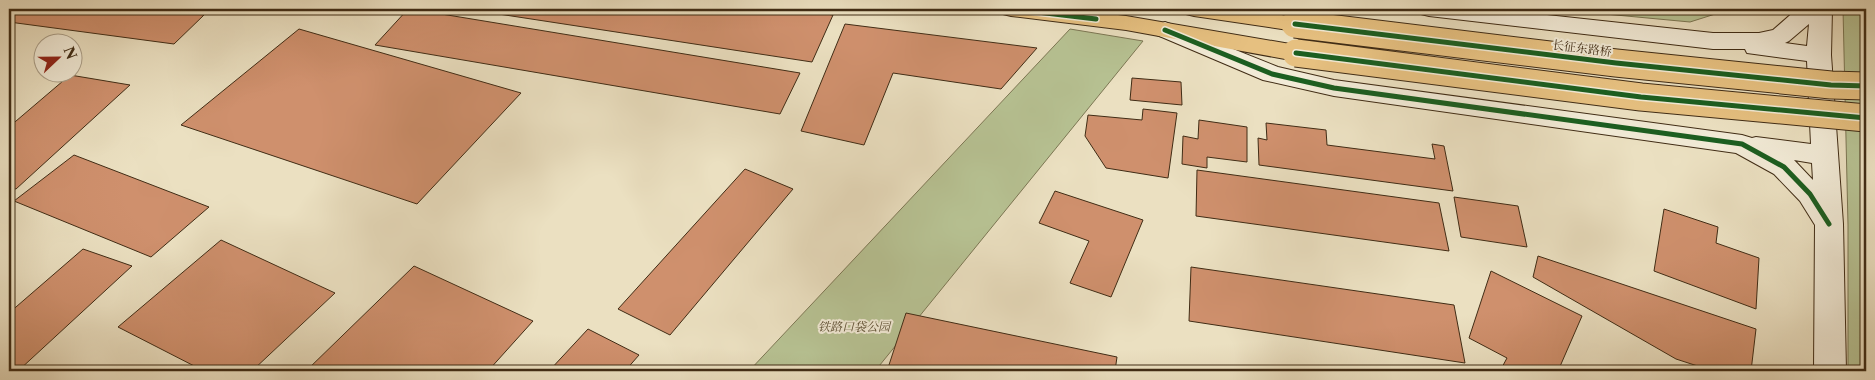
<svg xmlns="http://www.w3.org/2000/svg" width="1875" height="380" viewBox="0 0 1875 380" font-family="'Libre Caslon Text','Noto Serif SC',serif">
<style>
.green{fill:#b7c293;stroke:#7c7754}
.building{fill:#cf906d;stroke:#402c15}
.lines{fill:none;stroke-linecap:round;stroke-linejoin:round}
.secondary-casing{stroke:#402c15;stroke-width:2}
.primary-casing{stroke:#402c15;stroke-width:2}
.secondary{fill:#f2ebd7;fill-rule:evenodd}
.primary{fill:#e6c080;fill-rule:evenodd}
.primary-bridge-casing{stroke:#402c15;stroke-width:29;stroke-linecap:butt}
.primary-bridge{stroke:#e6c080;stroke-width:27}
.cycleway-casing{stroke:#f2ebd7;stroke-width:8}
.cycleway{stroke:#1b5e20;stroke-width:5}
.labels{text-anchor:middle;dominant-baseline:central;stroke-width:4;stroke-linejoin:round;paint-order:stroke}
.street-label{font-size:12px;fill:#402c15;stroke:#f2ebd7}
.park-label{font-size:12px;font-style:italic;fill:#584a2e;stroke:#f2ebd7}
</style>
<rect width="100%" height="100%" fill="#ebe0c1"/>
<filter id="stains"><feTurbulence type="fractalNoise" baseFrequency=".004" numOctaves="4"/><feColorMatrix values="0 0 0 0 .2 0 0 0 0 .09 0 0 0 0 .02 0 0 0 .5 -.17"/></filter>
<radialGradient id="worn" r=".72"><stop offset=".6" stop-color="#630" stop-opacity="0"/><stop offset="1" stop-color="#630" stop-opacity=".3"/></radialGradient>
<path class="green" d="M 1552,9 L 1731,9 L 1690,22 Z
M 1843,9 L 1866,9 L 1866,371 L 1848,371 L 1848,225 Z
M 1070,29 L 1143,41 L 875,371 L 749,371 Z"/>
<path class="building" d="M 9,9 L 155,9 L 204,15 L 174,44 L 9,22 Z
M 408,9 L 411,9 L 800,73 L 780,114 L 375,45 Z
M 481,9 L 791,9 L 833,15 L 812,62 L 479,11 Z
M 845,24 L 1037,48 L 1001,89 L 893,73 L 864,145 L 801,131 Z
M 299,29 L 521,93 L 417,204 L 181,125 Z
M 70,75 L 130,85 L 16,189 L 9,188 L 9,127 Z
M 1132,78 L 1181,82 L 1182,105 L 1130,100 Z
M 1143,109 L 1177,113 L 1168,178 L 1106,168 L 1085,136 L 1088,115 L 1142,120 Z
M 1199,120 L 1247,127 L 1247,162 L 1207,157 L 1207,168 L 1182,164 L 1183,136 L 1198,139 Z
M 1266,123 L 1326,130 L 1327,145 L 1435,159 L 1432,144 L 1444,146 L 1453,191 L 1259,165 L 1258,138 L 1267,140 Z
M 74,155 L 209,207 L 151,257 L 14,201 Z
M 745,169 L 793,189 L 670,335 L 618,309 Z
M 1197,170 L 1439,203 L 1449,251 L 1196,216 Z
M 1055,191 L 1143,220 L 1111,297 L 1070,283 L 1089,241 L 1039,223 Z
M 1454,197 L 1518,206 L 1527,247 L 1461,237 Z
M 1664,209 L 1718,227 L 1716,243 L 1759,258 L 1756,309 L 1654,271 Z
M 221,240 L 335,293 L 252,371 L 204,371 L 118,327 Z
M 83,249 L 132,266 L 18,371 L 9,371 L 9,313 Z
M 1538,256 L 1756,329 L 1751,371 L 1713,371 L 1676,359 L 1533,277 Z
M 414,266 L 533,321 L 488,371 L 306,371 Z
M 1191,267 L 1454,305 L 1465,363 L 1189,321 Z
M 1491,271 L 1582,316 L 1558,371 L 1500,371 L 1507,358 L 1469,338 Z
M 906,313 L 1117,357 L 1115,371 L 887,371 Z
M 588,329 L 639,355 L 625,371 L 549,371 Z"/>
<g class="lines">
<g class="secondary-casing">
<path id="secondary" d="M 1417,9 L 1492,9 L 1713,33 L 1759,33 L 1773,30 L 1797,9 L 1832,9 L 1831,55 L 1843,224 L 1846,371 L 1814,371 L 1815,225 L 1800,201 L 1774,174 L 1736,153 L 1334,96 L 1263,80 L 1157,35 L 1153,30 L 1157,25 L 1165,22 L 1173,25 L 1278,67 L 1334,80 L 1742,135 L 1752,138 L 1756,137 L 1811,144 L 1807,61 L 1747,53 L 1745,49 L 1713,49 L 1429,16 L 1421,14 ZM 1809,24 L 1807,46 L 1785,43 L 1789,41 ZM 1794,160 L 1812,163 L 1813,180 Z"/>
</g>
<g class="primary-casing">
<path id="primary" d="M 1000,9 L 1070,9 L 1126,16 L 1296,45 L 1305,47 L 1308,53 L 1305,59 L 1296,61 L 1126,30 L 1011,16 L 1003,14 Z
M 1182,9 L 1242,9 L 1295,17 L 1303,19 L 1307,24 L 1303,29 L 1295,31 L 1194,16 L 1186,14 Z"/>
</g>
<use href="#secondary" class="secondary"/>
<use href="#primary" class="primary"/>
<g class="primary-bridge-casing">
<path id="primary-bridge" d="M 1295,24 L 1616,63 L 1831,85 L 1866,86
M 1296,53 L 1641,97 L 1866,118"/>
</g>
<use href="#primary-bridge" class="primary-bridge"/>
<g class="cycleway-casing">
<path id="cycleway" d="M 1011,9 L 1096,19
M 1295,24 L 1616,63 L 1831,85 L 1866,86
M 1165,30 L 1272,74 L 1334,88 L 1742,144 L 1784,167 L 1810,194 L 1829,224
M 1296,53 L 1641,97 L 1866,118"/>
</g>
<use href="#cycleway" class="cycleway"/>
</g>
<g class="labels">
<g class="street-label">
<text transform="translate(1582 48) rotate(7)">长征东路桥</text>
</g>
<g class="park-label">
<text x="854" y="326">铁路口袋公园</text>
</g>
</g>
<rect width="1875" height="380" fill="none" stroke="#ebe0c1" stroke-width="30"/>
<rect x="10" y="10" width="1855" height="360" fill="none" stroke="#402c15" stroke-width="2.5"/>
<rect x="15" y="15" width="1845" height="350" fill="none" stroke="#402c15"/>
<g transform="translate(58 58) rotate(68)"><circle r="24" fill="#f2ebd7" stroke="#ab9f89"/>
<path d="M0-4L9 19L0 12L-9 19Z" fill="#8f2418"/>
<text y="-8" font-size="14" font-weight="bold" text-anchor="middle" fill="#402c15">N</text>
</g>
<rect width="100%" height="100%" filter="url(#stains)"/>
<rect width="100%" height="100%" fill="url(#worn)"/>
</svg>
